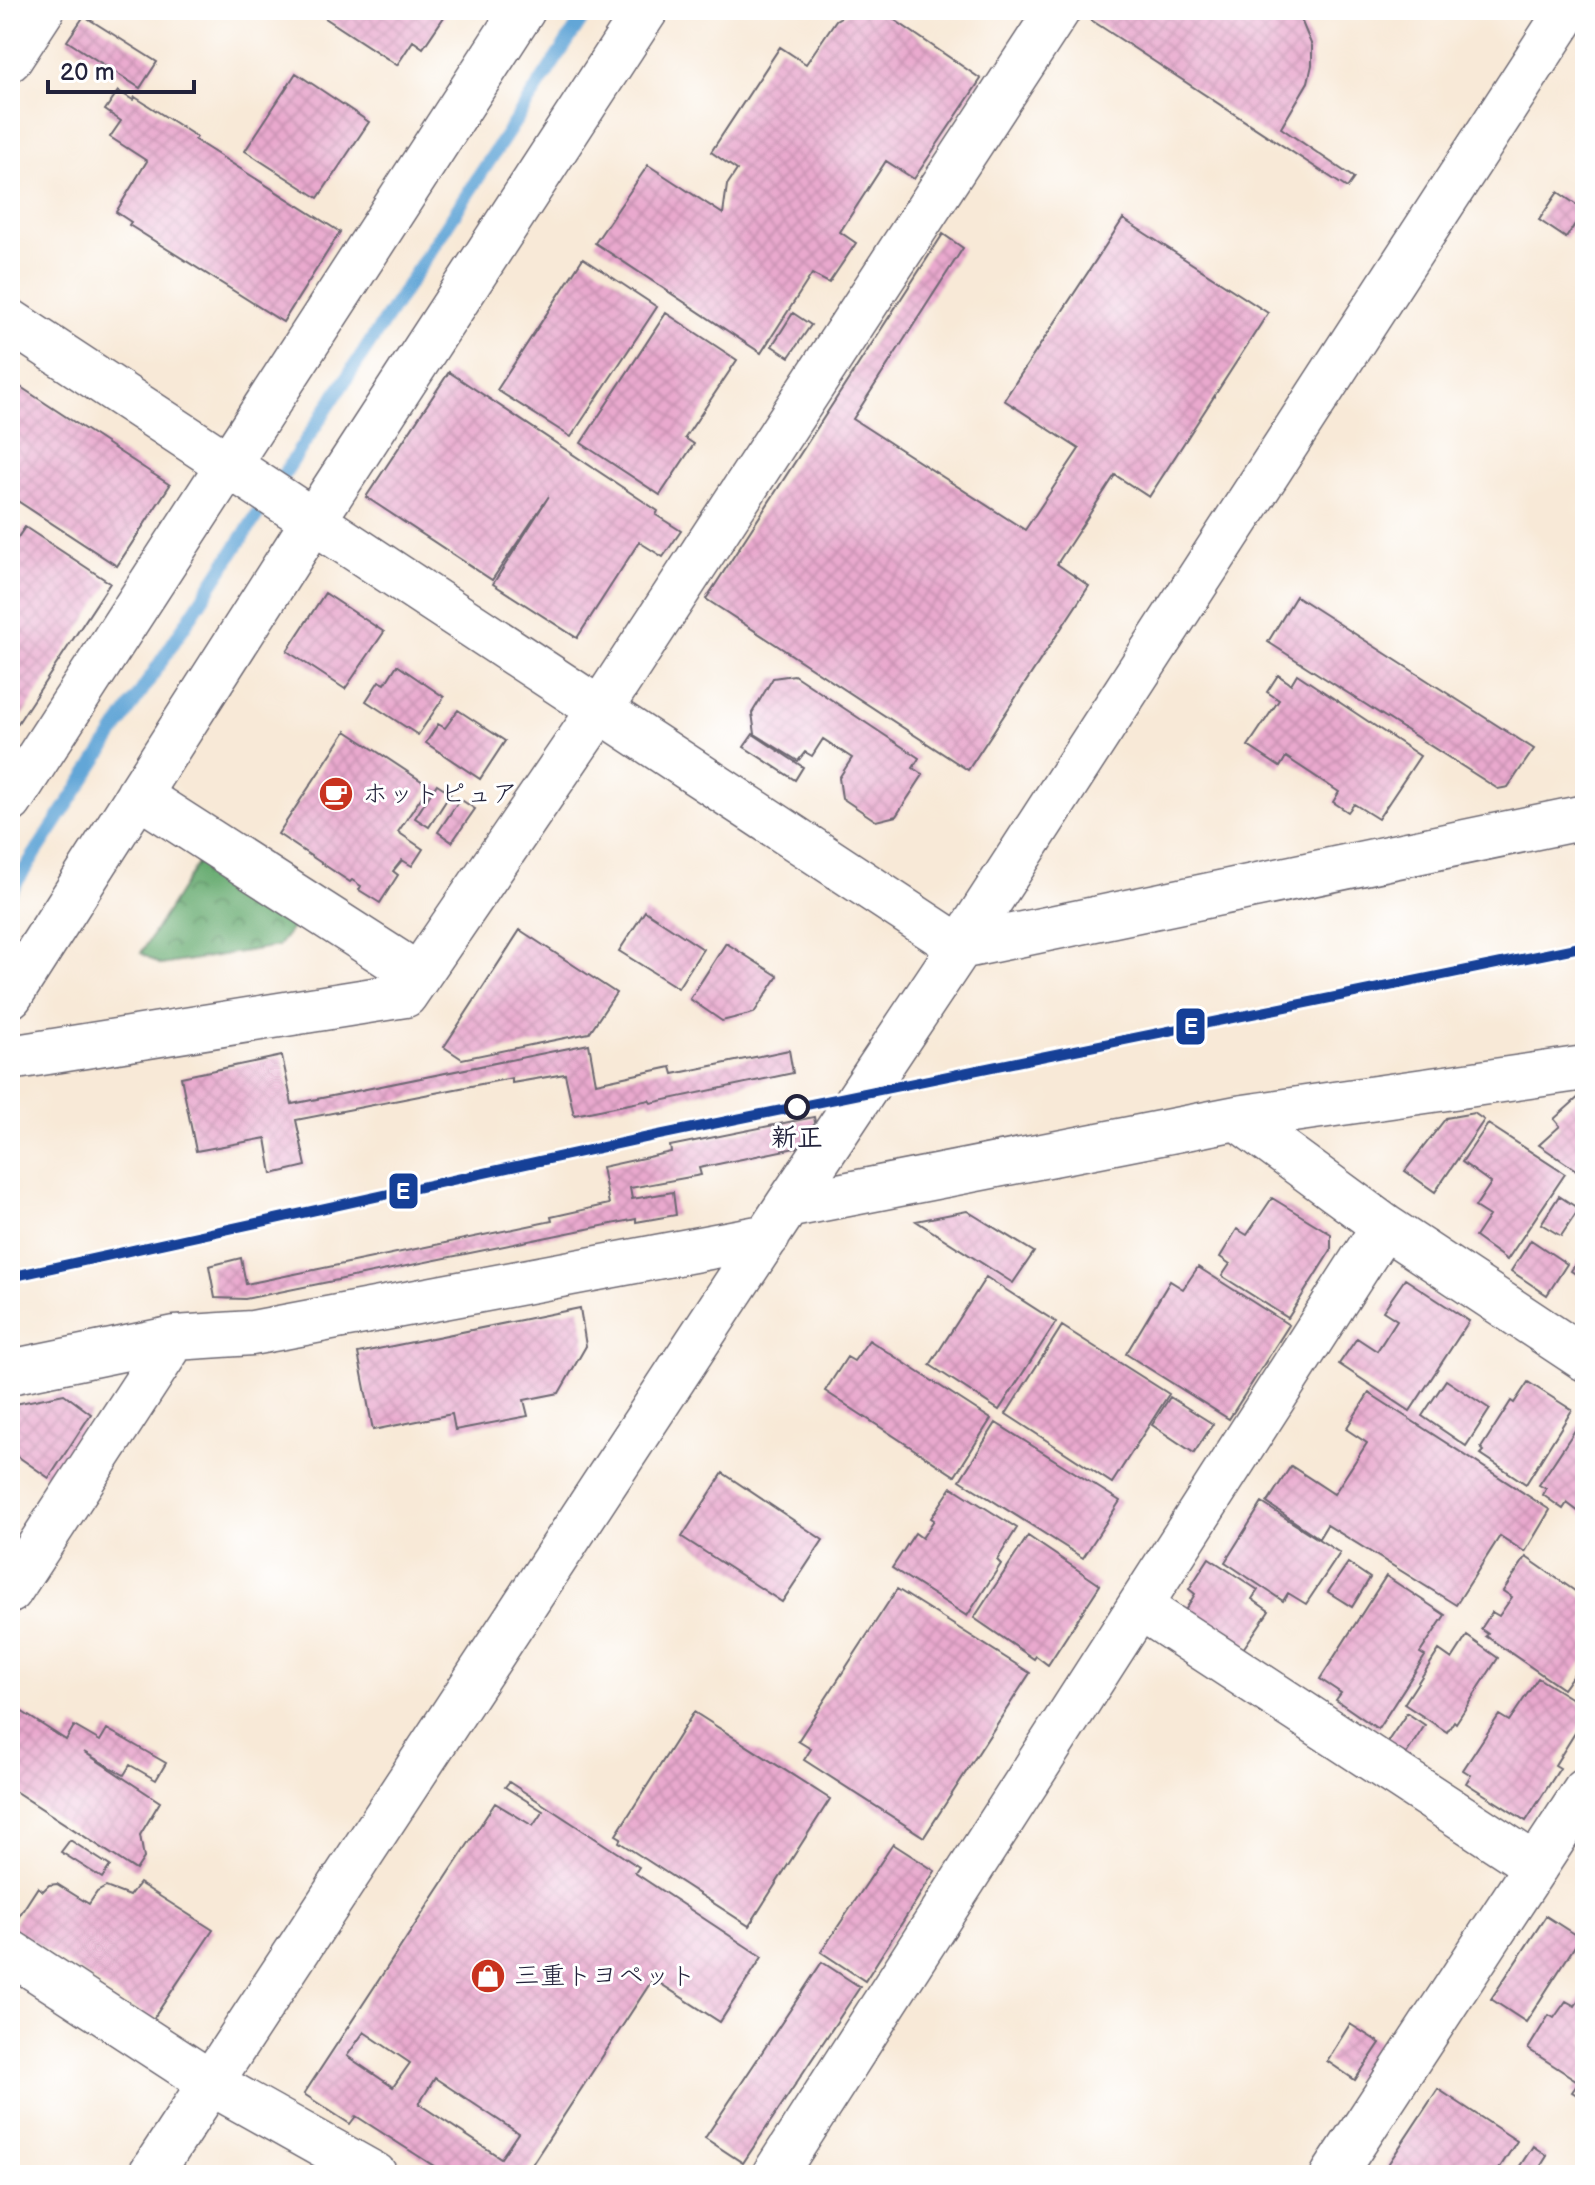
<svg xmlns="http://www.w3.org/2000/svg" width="1595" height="2185" viewBox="0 0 1595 2185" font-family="'Balsamiq Sans','Klee One',sans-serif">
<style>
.forest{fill:url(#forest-crowns);stroke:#456756;stroke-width:2}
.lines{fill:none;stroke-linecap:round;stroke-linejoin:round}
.stream{stroke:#62a6d7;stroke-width:14}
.building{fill:url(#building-cross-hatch);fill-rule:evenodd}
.minor-casing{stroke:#6d6872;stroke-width:47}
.minor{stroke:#fff;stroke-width:44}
.rail-1-casing{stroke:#fff;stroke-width:16}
.rail-1{stroke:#153f97;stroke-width:10}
.stop-dot{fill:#fff;stroke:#22223b;stroke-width:4}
.labels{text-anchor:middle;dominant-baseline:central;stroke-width:6;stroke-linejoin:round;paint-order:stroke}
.poi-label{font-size:26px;fill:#22223b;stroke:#fff;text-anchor:start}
.stop-label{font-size:26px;font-weight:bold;fill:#22223b;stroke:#fff}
.line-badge{stroke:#fff;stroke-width:3}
.badge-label{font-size:22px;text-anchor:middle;font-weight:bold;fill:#fff}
</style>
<defs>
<pattern id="forest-crowns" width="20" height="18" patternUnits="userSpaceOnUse" patternTransform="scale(2)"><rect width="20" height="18" fill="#68ac71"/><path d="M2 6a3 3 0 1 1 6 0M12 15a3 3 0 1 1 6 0" fill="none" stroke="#558c5e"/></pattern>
<pattern id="building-cross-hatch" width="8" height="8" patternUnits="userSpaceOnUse" patternTransform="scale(2)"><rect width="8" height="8" fill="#e9a9ce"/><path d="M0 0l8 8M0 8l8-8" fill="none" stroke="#c891b2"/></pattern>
</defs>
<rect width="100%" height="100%" fill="#fff"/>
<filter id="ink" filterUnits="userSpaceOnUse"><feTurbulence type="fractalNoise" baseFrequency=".0125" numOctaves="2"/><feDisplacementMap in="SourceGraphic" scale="16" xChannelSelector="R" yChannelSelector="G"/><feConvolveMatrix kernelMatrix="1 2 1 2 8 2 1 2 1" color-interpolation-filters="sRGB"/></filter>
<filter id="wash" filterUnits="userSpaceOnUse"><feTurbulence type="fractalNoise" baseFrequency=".006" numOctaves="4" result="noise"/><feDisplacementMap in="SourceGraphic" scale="32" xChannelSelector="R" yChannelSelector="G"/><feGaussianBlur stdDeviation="1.8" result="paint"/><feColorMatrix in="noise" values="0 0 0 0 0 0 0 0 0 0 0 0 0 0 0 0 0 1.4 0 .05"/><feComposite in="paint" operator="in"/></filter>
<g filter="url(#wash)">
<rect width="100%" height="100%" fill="#f8e9d7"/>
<path class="forest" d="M 198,862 L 297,922 L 278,946 L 161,965 L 141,953 Z"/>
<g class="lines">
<path class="stream" d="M 10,892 L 588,10"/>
</g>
<g id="blocks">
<path class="building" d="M 313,10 L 440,10 L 446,14 L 423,48 L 413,41 L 397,65 Z
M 853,10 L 880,10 L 981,79 L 914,179 L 886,161 L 840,232 L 856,243 L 829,283 L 812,274 L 761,353 L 595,243 L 648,165 L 723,214 L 727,185 L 737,170 L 711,152 L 780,47 L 806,64 L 836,20 Z
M 1092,10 L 1297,10 L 1312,46 L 1312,65 L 1308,82 L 1281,128 L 1354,178 L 1347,188 L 1088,18 Z
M 84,16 L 157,62 L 140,88 L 67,41 Z
M 296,73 L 369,122 L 318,198 L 245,151 Z
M 118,91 L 133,100 L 135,97 L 197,137 L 195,140 L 340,232 L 283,322 L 129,225 L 131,222 L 116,212 L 147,161 L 110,137 L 121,121 L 105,110 Z
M 1558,192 L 1584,210 L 1566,238 L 1539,220 Z
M 1123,219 L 1268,313 L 1149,497 L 1115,475 L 1057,564 L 1089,586 L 968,770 L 706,599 L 943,234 L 963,248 L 853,419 L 1025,530 L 1079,449 L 1004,400 Z
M 583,258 L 657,307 L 571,437 L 497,390 Z
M 666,313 L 737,360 L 685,438 L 694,444 L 660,495 L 581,443 Z
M 793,313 L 811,325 L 789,357 L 772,346 Z
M 449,372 L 658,511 L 656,515 L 681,531 L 663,557 L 639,542 L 577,638 L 493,584 L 549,496 L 492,580 L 366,497 Z
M 10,380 L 170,485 L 117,566 L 10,496 Z
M 25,527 L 110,583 L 10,735 L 10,549 Z
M 325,593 L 384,632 L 345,689 L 287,651 Z
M 1296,596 L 1534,749 L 1508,787 L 1498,789 L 1268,642 Z
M 397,665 L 444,697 L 418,735 L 366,701 L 379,681 L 385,684 Z
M 1297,674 L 1420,756 L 1378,819 L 1354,804 L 1348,812 L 1333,802 L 1339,792 L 1286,757 L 1280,767 L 1248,746 L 1279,700 L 1267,692 L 1278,675 L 1291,684 Z
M 794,675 L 919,758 L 913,768 L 923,775 L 896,816 L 876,821 L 842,798 L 839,778 L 852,758 L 823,739 L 812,756 L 805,752 L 798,761 L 755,734 L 752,713 L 773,678 Z
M 458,710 L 505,741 L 480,779 L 426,743 L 438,724 L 445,728 Z
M 346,731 L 429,786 L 398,832 L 423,849 L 412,866 L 402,860 L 393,871 L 398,875 L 380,903 L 359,890 L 361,886 L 352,880 L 350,882 L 278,834 Z
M 753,734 L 803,767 L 795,780 L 744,747 Z
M 437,784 L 451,793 L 429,827 L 415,818 Z
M 460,799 L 475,809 L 452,842 L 438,832 Z
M 645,911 L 703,949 L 678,988 L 619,951 Z
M 520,930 L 616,993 L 589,1033 L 462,1059 L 444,1047 Z
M 726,943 L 778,976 L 754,1013 L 722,1021 L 690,999 Z
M 589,1044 L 596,1083 L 671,1067 L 673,1074 L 789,1050 L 793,1073 L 651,1103 L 649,1100 L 574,1115 L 565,1074 L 512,1083 L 512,1078 L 296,1120 L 306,1166 L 272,1174 L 266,1138 L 196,1151 L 181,1077 L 282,1056 L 292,1104 Z
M 1582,1094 L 1585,1099 L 1585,1176 L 1539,1145 L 1560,1126 L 1554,1119 Z
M 1474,1113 L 1484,1120 L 1435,1192 L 1405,1171 L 1446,1118 Z
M 814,1117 L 819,1143 L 699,1168 L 701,1175 L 630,1188 L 632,1199 L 673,1192 L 676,1215 L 636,1222 L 636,1219 L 245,1299 L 215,1298 L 209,1266 L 241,1258 L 246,1284 L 552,1221 L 551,1217 L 609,1204 L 602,1167 L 671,1152 L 670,1146 Z
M 1488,1124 L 1565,1174 L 1507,1260 L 1475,1237 L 1489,1216 L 1475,1207 L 1491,1183 L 1462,1162 Z
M 1559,1196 L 1579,1209 L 1561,1236 L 1541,1224 Z
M 1272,1198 L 1331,1234 L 1331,1250 L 1288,1318 L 1222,1276 L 1230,1264 L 1220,1257 L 1237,1229 L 1247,1235 Z
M 967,1211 L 1034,1252 L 1013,1283 L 916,1221 Z
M 1531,1240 L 1567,1264 L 1547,1295 L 1511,1271 Z
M 1585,1250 L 1585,1280 L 1571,1271 Z
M 1198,1267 L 1289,1325 L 1229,1419 L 1126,1354 L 1170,1281 L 1183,1289 Z
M 986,1277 L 1056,1322 L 999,1410 L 930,1365 Z
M 1405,1279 L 1469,1321 L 1410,1411 L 1339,1364 L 1357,1338 L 1377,1351 L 1397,1320 L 1383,1311 Z
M 580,1308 L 586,1346 L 559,1393 L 524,1400 L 528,1416 L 455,1430 L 452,1414 L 373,1430 L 358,1353 Z
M 1062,1326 L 1169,1394 L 1112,1483 L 1006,1414 Z
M 869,1340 L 991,1419 L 955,1476 L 825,1391 L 847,1357 L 854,1361 Z
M 1446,1380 L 1490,1409 L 1466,1446 L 1422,1416 Z
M 1528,1382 L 1572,1410 L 1526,1484 L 1481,1454 L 1484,1451 L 1481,1448 L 1511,1401 L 1514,1403 Z
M 1369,1393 L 1550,1510 L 1525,1552 L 1500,1536 L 1456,1605 L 1327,1525 L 1319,1538 L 1267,1503 L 1291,1466 L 1334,1494 L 1367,1443 L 1346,1429 Z
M 64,1394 L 91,1414 L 49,1478 L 10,1451 L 10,1405 Z
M 1170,1397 L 1213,1424 L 1194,1453 L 1152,1425 Z
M 1585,1415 L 1585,1512 L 1583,1515 L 1567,1503 L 1563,1509 L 1543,1495 L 1546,1489 L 1539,1485 Z
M 996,1423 L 1120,1501 L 1083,1558 L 960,1480 Z
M 723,1473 L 823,1540 L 782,1602 L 682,1537 Z
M 952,1487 L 1017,1528 L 997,1560 L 1001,1564 L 967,1616 L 892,1568 L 915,1533 L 922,1538 L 934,1520 L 931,1518 Z
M 1262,1503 L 1340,1553 L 1306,1604 L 1288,1593 L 1283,1601 L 1225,1562 Z
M 1028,1536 L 1100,1585 L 1048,1665 L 1036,1656 L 1034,1659 L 974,1618 Z
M 1526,1557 L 1585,1598 L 1585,1658 L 1563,1689 L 1486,1636 L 1488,1634 L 1481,1629 L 1492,1612 L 1499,1616 L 1512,1597 L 1503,1591 Z
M 1209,1558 L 1258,1590 L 1252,1599 L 1269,1611 L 1241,1652 L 1183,1614 L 1195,1594 L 1189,1589 Z
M 1348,1563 L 1370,1578 L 1352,1607 L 1328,1592 Z
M 1386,1576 L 1445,1615 L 1420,1653 L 1425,1656 L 1378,1729 L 1336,1700 L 1341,1693 L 1320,1679 Z
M 897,1589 L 1030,1673 L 924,1837 L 804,1760 L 811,1749 L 798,1741 Z
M 1467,1636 L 1498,1658 L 1456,1723 L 1454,1721 L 1447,1732 L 1404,1704 L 1439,1650 L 1452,1659 Z
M 1538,1678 L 1585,1707 L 1585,1717 L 1555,1765 L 1560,1768 L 1526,1821 L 1466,1783 L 1471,1775 L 1463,1770 L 1499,1715 L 1509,1721 Z
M 10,1704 L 66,1740 L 74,1726 L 100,1741 L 107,1729 L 166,1763 L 156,1780 L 130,1765 L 124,1775 L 84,1752 L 160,1802 L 140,1835 L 144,1858 L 136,1870 L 10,1788 Z
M 694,1712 L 830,1799 L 749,1926 L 619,1842 L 621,1838 L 616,1835 Z
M 1407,1713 L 1425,1725 L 1405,1756 L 1386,1744 Z
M 509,1782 L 639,1867 L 635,1873 L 762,1957 L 720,2022 L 653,1979 L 525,2175 L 448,2175 L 356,2116 L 350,2124 L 304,2094 L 495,1803 L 533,1826 L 543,1811 L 505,1787 ZM 364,2032 L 410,2063 L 393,2087 L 347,2056 ZM 435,2078 L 518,2133 L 501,2158 L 419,2104 Z
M 70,1840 L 110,1866 L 102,1878 L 61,1852 Z
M 893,1844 L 935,1871 L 865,1981 L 821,1952 Z
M 139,1883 L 213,1930 L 153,2019 L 12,1927 L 38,1887 L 43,1891 L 49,1885 L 57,1884 L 89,1904 L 97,1892 L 106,1887 L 129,1896 Z
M 1546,1916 L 1580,1938 L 1526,2022 L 1491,1999 Z
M 822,1962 L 860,1987 L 743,2163 L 705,2138 Z
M 1585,1991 L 1585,2100 L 1572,2092 L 1579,2082 L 1528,2049 L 1549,2015 L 1554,2018 L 1566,2001 L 1575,2006 Z
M 1350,2024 L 1380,2043 L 1355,2080 L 1327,2061 Z
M 1438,2089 L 1517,2141 L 1495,2175 L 1381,2175 Z
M 1533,2146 L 1547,2156 L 1535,2175 L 1521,2175 L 1516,2172 Z"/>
</g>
</g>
<g filter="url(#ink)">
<use href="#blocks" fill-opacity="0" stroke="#6d6872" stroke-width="2"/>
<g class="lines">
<g class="minor-casing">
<path id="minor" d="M 10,59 L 42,10
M 10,321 L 960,947 L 1585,817
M 138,795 L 418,975
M 10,801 L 523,10
M 10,996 L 314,520 L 646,10
M 10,1058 L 405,995 L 601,708 L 1058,10
M 1237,1118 L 1384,1226 L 1585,1359
M 787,1206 L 1237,1118 L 1585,1068
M 10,1372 L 175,1338 L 252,1333 L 768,1236
M 10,1591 L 175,1338
M 1140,1607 L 1536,1866
M 10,1952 L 211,2083 L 375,2175
M 150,2175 L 787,1206 L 960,947 L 1568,10
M 774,2175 L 1384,1226
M 1333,2175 L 1585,1791"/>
</g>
<use href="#minor" class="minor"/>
<g class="rail-1-casing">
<path id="rail-1" d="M 10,1277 L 649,1137 L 1585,946"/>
</g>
<use href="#rail-1" class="rail-1"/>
</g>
</g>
<defs>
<g id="cafe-disc" transform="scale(1.8)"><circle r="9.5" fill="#c8321e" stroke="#fff"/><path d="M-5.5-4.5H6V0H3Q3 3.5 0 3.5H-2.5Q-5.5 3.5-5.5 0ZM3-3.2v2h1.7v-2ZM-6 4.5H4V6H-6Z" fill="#fff"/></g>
<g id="shop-disc" transform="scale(1.8)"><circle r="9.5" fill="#c8321e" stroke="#fff"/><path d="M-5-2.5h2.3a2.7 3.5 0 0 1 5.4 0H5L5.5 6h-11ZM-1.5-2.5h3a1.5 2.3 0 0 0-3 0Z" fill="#fff"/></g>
</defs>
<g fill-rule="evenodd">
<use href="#cafe-disc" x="336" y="794"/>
<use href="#shop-disc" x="488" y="1976"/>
</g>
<circle class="stop-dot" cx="797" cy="1107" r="11"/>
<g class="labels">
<g class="poi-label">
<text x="362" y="794">ホットピュア</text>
<text x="514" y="1976">三重トヨペット</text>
</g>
<g class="stop-label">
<text x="797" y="1138">新正</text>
</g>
</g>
<g class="line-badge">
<rect x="1175" y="1007" width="31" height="39" rx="8" fill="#153f97"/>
<rect x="388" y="1172" width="31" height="38" rx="8" fill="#153f97"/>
</g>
<g class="badge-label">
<text x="1191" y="1034">E</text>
<text x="403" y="1199">E</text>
</g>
<rect width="1595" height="2185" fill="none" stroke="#fff" stroke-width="40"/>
<path d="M48 80v12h146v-12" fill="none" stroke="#22223b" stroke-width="4"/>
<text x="60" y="80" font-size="24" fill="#22223b" stroke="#ffffff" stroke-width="6" paint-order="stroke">20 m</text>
</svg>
